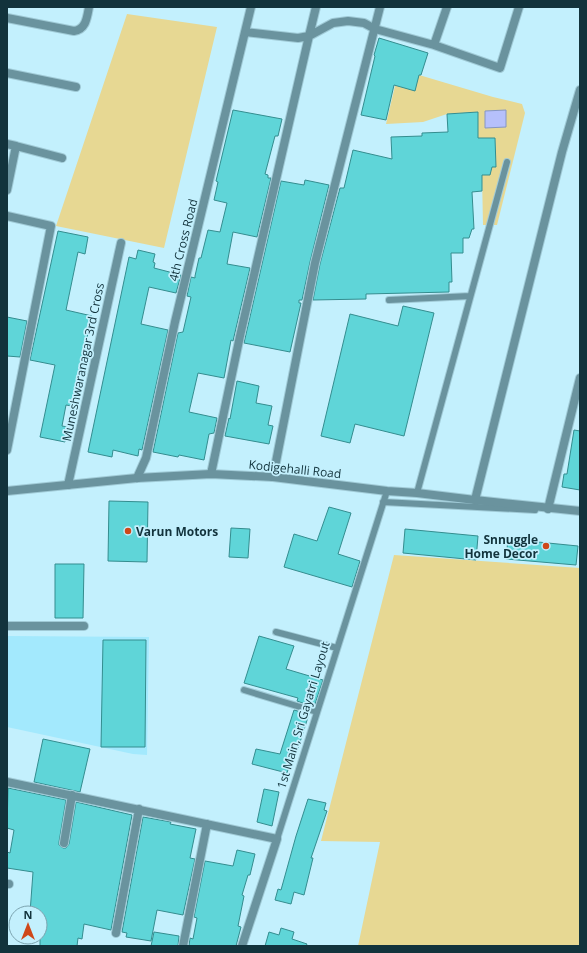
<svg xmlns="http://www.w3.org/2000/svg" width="587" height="953" viewBox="0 0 587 953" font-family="'Open Sans',sans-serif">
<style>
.built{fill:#a3e9fd}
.green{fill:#e7d893}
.water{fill:#b6c0fb;stroke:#8596c2}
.building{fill:#5fd5d8;stroke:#348d8f}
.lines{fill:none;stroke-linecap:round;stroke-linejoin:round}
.service-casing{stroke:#a0cad6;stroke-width:8}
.minor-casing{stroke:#a0cad6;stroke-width:10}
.tertiary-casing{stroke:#a0cad6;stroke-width:10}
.service{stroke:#6a939e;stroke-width:6}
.minor{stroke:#6a939e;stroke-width:8}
.tertiary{stroke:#6a939e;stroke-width:8}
.poi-dot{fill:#cf4819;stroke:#c3f0fd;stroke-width:1.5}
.labels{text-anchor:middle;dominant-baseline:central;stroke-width:3.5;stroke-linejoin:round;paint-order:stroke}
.street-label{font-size:12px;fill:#12333c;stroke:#c3f0fd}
.poi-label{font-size:12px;font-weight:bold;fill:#12333c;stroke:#c3f0fd;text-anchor:start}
</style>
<rect width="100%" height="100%" fill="#c3f0fd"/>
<path class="built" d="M 7,636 L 149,637 L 147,755 L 133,754 L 7,727 Z"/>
<path class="green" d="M 127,14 L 217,27 L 164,248 L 56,226 Z
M 399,69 L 493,97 L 522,104 L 525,113 L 497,225 L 483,225 L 482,175 L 490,175 L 492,167 L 496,167 L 495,138 L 476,139 L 478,131 L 477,112 L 447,114 L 423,122 L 386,124 Z
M 394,555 L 580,568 L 580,946 L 358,946 L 380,842 L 321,841 Z"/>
<path class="water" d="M 506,110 L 506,127 L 485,128 L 485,111 Z"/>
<path class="building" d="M 379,38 L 428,53 L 421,75 L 419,75 L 415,91 L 394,85 L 386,120 L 361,115 L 375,56 L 374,55 Z
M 233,110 L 282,119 L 278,136 L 275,136 L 265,174 L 268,175 L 268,178 L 271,178 L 257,237 L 233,232 L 227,264 L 250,268 L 233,341 L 231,340 L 224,378 L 198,373 L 189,412 L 217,418 L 214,433 L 209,434 L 204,460 L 179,455 L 178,457 L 153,452 L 178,333 L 183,332 L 191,297 L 187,296 L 191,277 L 195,278 L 195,276 L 199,258 L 201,258 L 208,230 L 220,232 L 227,203 L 214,200 L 218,182 L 216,181 Z
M 478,112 L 478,138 L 495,138 L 496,167 L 492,167 L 490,175 L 482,175 L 482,191 L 472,192 L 474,229 L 472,229 L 469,238 L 463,238 L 463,253 L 451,253 L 452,282 L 449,282 L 449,292 L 366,294 L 366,299 L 313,300 L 320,264 L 340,188 L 344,188 L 353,150 L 392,159 L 391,137 L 422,136 L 422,133 L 448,132 L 447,114 Z
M 305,180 L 329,185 L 310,262 L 302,300 L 299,300 L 299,303 L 301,303 L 290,352 L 244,343 L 281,181 L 304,185 Z
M 58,231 L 88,237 L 85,254 L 78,252 L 66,310 L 92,316 L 75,389 L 76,389 L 72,406 L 66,405 L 62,426 L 68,427 L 65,442 L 40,437 L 55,365 L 30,360 Z
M 138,250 L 155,254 L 153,262 L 155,263 L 154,268 L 181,275 L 176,293 L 149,287 L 141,324 L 168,330 L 142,450 L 139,449 L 138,456 L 113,450 L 112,457 L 88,452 L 129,257 L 136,259 Z
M 403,306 L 434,313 L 404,436 L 355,424 L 350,443 L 321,436 L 350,314 L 398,326 Z
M 7,317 L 27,321 L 20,357 L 7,356 Z
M 237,381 L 259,386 L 256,403 L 272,406 L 268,425 L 273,426 L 269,444 L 225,436 L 229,418 L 230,419 Z
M 574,430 L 580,431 L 580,490 L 562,487 L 564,474 L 567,474 Z
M 109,501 L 148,502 L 147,562 L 108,561 Z
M 329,507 L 351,513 L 338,554 L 360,561 L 352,587 L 284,567 L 294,534 L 317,541 Z
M 231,528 L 250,529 L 248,558 L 229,557 Z
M 405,529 L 478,536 L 476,560 L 403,553 Z
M 508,539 L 578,546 L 576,565 L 506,559 Z
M 55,564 L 84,564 L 83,618 L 55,618 Z
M 259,636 L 294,646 L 286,669 L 323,680 L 315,704 L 312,703 L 311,706 L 297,701 L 298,698 L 244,683 Z
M 103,640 L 146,640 L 145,747 L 101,747 Z
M 294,710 L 309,714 L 294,761 L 291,760 L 287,773 L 252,764 L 256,749 L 280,754 Z
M 43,739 L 90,749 L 80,792 L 34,782 Z
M 8,788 L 66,800 L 59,842 L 59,845 L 63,848 L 66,848 L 69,844 L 76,802 L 132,815 L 111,930 L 84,924 L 82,939 L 78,938 L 77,946 L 40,946 L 40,913 L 30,913 L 33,872 L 7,868 L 7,852 L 10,853 L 14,830 L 7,828 Z
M 264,789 L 279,792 L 272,826 L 257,822 Z
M 308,799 L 326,803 L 324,810 L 327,811 L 311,858 L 313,858 L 304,895 L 294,892 L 291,904 L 275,900 L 278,889 L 281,890 L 296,836 Z
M 143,817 L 171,822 L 170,824 L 196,829 L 190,858 L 195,859 L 183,915 L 157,910 L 151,941 L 126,937 L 127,933 L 122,932 Z
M 237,850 L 255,854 L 250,875 L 248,875 L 242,895 L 244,896 L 238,926 L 241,927 L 236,946 L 189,946 L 190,938 L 193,939 L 197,918 L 194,917 L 205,861 L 233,866 Z
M 281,928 L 294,932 L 292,939 L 307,944 L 306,946 L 265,946 L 269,932 L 279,935 Z
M 154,932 L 179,936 L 178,946 L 151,946 Z"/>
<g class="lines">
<g class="service-casing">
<path id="service" d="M 389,300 L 470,296
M 417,493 L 507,162
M 383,502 L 535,510
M 276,632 L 337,648
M 244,690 L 317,712
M 277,839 L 387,491"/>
</g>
<g class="minor-casing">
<path id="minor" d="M 7,18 L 74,31 C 86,29 87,18 89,7
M 309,36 L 333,23 L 348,21 L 364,23 L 375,29 L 434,45 L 447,7
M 309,36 L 316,7
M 434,45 L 500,68 L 519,7
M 7,73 L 76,87
M 7,144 L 16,146 L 7,190
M 16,146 L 62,158
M 7,216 L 51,226 L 7,450
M 211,474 L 240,336 L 309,36 L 298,38 L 245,32
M 273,477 L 315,263 L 380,7
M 137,478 L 146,458 L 175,322 L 251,7
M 68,485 L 121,243
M 475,500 L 562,152 L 580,90
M 548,509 L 580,378
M 7,626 L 84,626
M 7,782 L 277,839 L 242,946
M 64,843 L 72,795
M 7,884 L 9,884
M 116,933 L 139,809
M 183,946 L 207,824"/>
</g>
<g class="tertiary-casing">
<path id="tertiary" d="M 7,491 L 137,478 L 211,474 L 273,477 L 387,491 L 417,493 L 475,500 L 580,511"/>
</g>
<use href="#service" class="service"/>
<use href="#minor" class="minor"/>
<use href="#tertiary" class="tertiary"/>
</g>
<g class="poi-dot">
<circle cx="128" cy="531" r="4"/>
<circle cx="546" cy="546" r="4"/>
</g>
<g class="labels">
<g class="street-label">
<text transform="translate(183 240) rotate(-76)">4th Cross Road</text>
<text transform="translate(83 362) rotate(-78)">Muneshwaranagar 3rd Cross</text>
<text transform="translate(295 469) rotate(6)">Kodigehalli Road</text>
<text transform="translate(303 715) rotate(-73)">1st Main, Sri Gayatri Layout</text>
</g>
<g class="poi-label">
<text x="136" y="531">Varun Motors</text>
<text x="538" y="539" text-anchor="end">Snnuggle<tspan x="538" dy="14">Home Decor</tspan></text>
</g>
</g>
<rect width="587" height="953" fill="none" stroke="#12333c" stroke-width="16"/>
<g transform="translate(28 925)"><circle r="19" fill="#c3f0fd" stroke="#7ca4b0"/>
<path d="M0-3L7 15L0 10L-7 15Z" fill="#cf4819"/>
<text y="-6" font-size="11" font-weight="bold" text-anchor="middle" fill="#12333c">N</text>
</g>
</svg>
